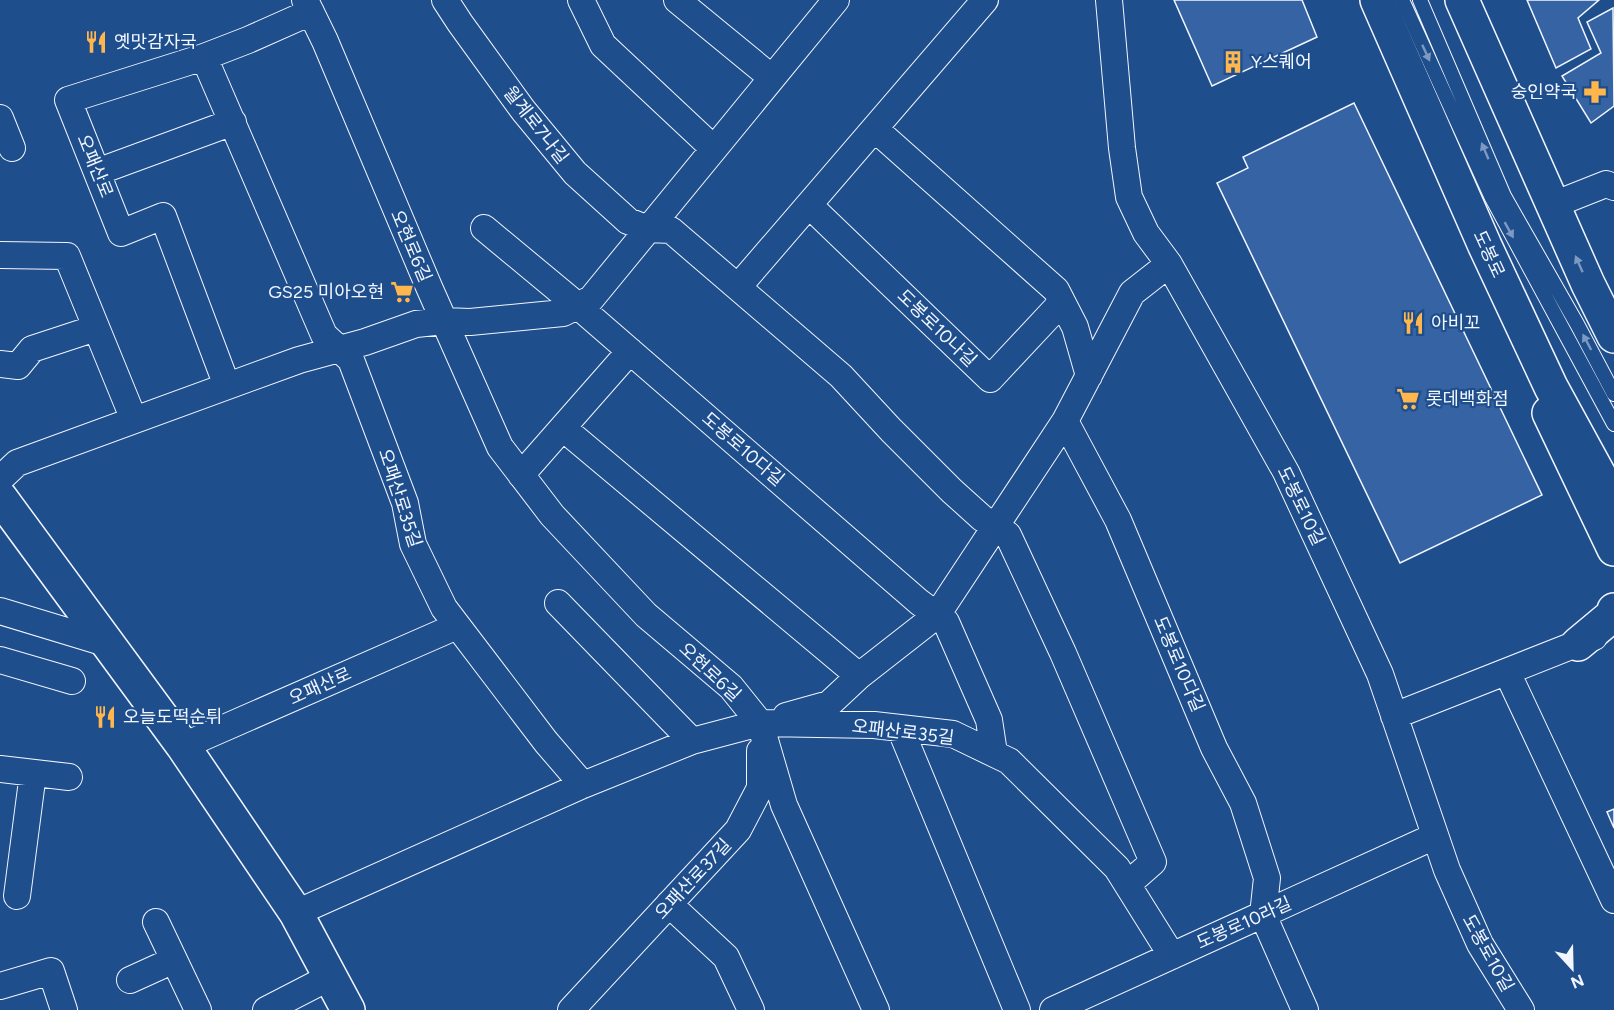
<svg xmlns="http://www.w3.org/2000/svg" width="1614" height="1010" viewBox="0 0 1614 1010" font-family="Figtree,'Noto Sans KR',sans-serif">
<style>
.building{fill:#3563a3;stroke:#f2f6ff;stroke-width:1.5}
.lines{fill:none;stroke-linecap:round;stroke-linejoin:round}
.lane-casing{stroke:#f2f6ff;stroke-width:16}
.street-casing{stroke:#f2f6ff;stroke-width:28}
.secondary-casing{stroke:#f2f6ff;stroke-width:36}
.primary-casing{stroke:#f2f6ff;stroke-width:36}
.lane{stroke:#1f4e8c;stroke-width:14}
.street{stroke:#1f4e8c;stroke-width:26}
.secondary{stroke:#1f4e8c;stroke-width:33}
.primary{stroke:#1f4e8c;stroke-width:33}
.oneway{fill:#7e9ac0}
.labels{text-anchor:middle;dominant-baseline:central;stroke-width:4.5;stroke-linejoin:round;paint-order:stroke}
.poi-label{font-size:18px;fill:#f2f6ff;stroke:#1f4e8c;text-anchor:start}
.street-label{font-size:18px;fill:#f2f6ff;stroke:#1f4e8c}
</style>
<rect width="100%" height="100%" fill="#1f4e8c"/>
<path class="building" d="M 1174,0 L 1302,0 L 1317,37 L 1212,86 Z
M 1527,0 L 1599,0 L 1578,18 L 1591,49 L 1556,68 Z
M 1613,8 L 1614,106 L 1591,123 L 1562,76 L 1601,53 L 1587,22 Z
M 1354,103 L 1542,495 L 1400,563 L 1217,183 L 1248,168 L 1243,157 Z
M 1614,809 L 1614,828 L 1607,812 Z"/>
<g class="lines">
<g class="lane-casing">
<path id="lane" d="M 1402,0 L 1492,198 L 1614,424
M 1420,0 L 1504,196 L 1577,324 L 1614,394"/>
</g>
<g class="street-casing">
<path id="street" d="M 305,0 L 325,41 L 429,287 L 500,447 L 552,515 L 646,615 L 731,687 L 760,723 L 784,805 L 876,1010
M 445,0 L 460,23 L 523,110 L 575,173 L 628,221 L 648,229 L 671,230 L 841,376 L 891,430 L 952,491 L 982,518 L 1008,535 L 1063,653 L 1153,862 L 1128,884
M 581,0 L 603,45 L 714,149
M 677,0 L 772,78
M 1109,0 L 1122,148 L 1129,197 L 1146,233 L 1169,264 L 1286,472 L 1380,674 L 1447,870 L 1480,944 L 1521,1010
M 204,57 L 324,335 L 351,360 L 405,503 L 413,544 L 444,608 L 546,742 L 583,785
M 0,118 L 12,148
M 875,129 L 1056,290 L 1075,327 L 1089,376
M 97,172 L 233,122
M 809,205 L 990,379 L 1062,302
M 1553,205 L 1606,184 L 1614,187
M 484,228 L 578,306 L 919,602 L 946,622 L 989,720 L 994,753
M 0,255 L 67,256 L 134,420
M 738,287 L 985,0
M 0,364 L 18,366 L 32,349 L 96,328
M 227,386 L 163,216 L 121,233 L 68,100 L 204,57 L 248,40 L 311,12
M 1065,421 L 1118,520 L 1214,748 L 1243,803 L 1267,878 L 1263,915 L 1305,1010
M 563,428 L 859,676
M 521,475 L 630,351
M 0,479 L 17,463 L 299,360 L 365,342 L 416,324 L 444,321 L 470,322 L 563,313 L 591,299 L 836,0
M 558,603 L 692,741
M 0,611 L 109,644
M 0,660 L 72,681
M 1507,672 L 1614,900
M 786,716 L 829,704 L 859,676 L 937,615 L 1065,421 L 1132,293 L 1169,264
M 1394,716 L 1594,637
M 900,728 L 1017,1010
M 183,746 L 457,626
M 0,769 L 69,777
M 17,896 L 33,773
M 669,904 L 726,957 L 751,1010
M 296,913 L 583,785 L 692,741 L 760,723 L 874,725 L 953,734 L 1009,761 L 1117,868 L 1172,956
M 156,922 L 198,1010
M 130,980 L 174,960
M 0,986 L 51,971 L 64,1010
M 266,1010 L 330,977
M 571,1010 L 738,830 L 760,788 L 760,751
M 1053,1010 L 1435,836"/>
</g>
<g class="secondary-casing">
<path id="secondary" d="M 1549,413 L 1614,549
M 0,497 L 183,746 L 296,913 L 348,1010
M 1578,644 L 1614,614 L 1614,610"/>
</g>
<g class="primary-casing">
<path id="primary" d="M 1377,0 L 1485,246 L 1551,387 L 1614,502
M 1462,0 L 1588,284 L 1614,336"/>
</g>
<use href="#lane" class="lane"/>
<use href="#street" class="street"/>
<use href="#secondary" class="secondary"/>
<use href="#primary" class="primary"/>
</g>
<defs><path id="oneway-solid" d="M-6-.8H1V-3.2L6.5 0L1 3.2V.8H-6Z" transform="scale(1.5)"/></defs>
<g class="oneway">
<use href="#oneway-solid" transform="translate(1426 53) rotate(65)"/>
<use href="#oneway-solid" transform="translate(1485 151) rotate(-113)"/>
<use href="#oneway-solid" transform="translate(1509 230) rotate(61)"/>
<use href="#oneway-solid" transform="translate(1579 264) rotate(-114)"/>
<use href="#oneway-solid" transform="translate(1587 342) rotate(-118)"/>
</g>
<defs>
<g id="restaurant-bare" transform="scale(1.8)"><path d="M-5-6h1v4h1v-4h1v4h1v-4h1v5L-1.5 .5V6h-2V.5L-5-1ZM5-6V6H3V1.5H1.5Q1.5-4 5-6Z" fill="#ffb74d" stroke="#1f4e8c" stroke-width="2.5" paint-order="stroke"/></g>
<g id="building-bare" transform="scale(1.8)"><path d="M-4-6H4V6H1V3H-1V6H-4ZM-2.5-4.3h1.7v1.8h-1.7ZM.8-4.3h1.7v1.8H.8ZM-2.5-1h1.7V.8h-1.7ZM.8-1h1.7V.8H.8Z" fill="#ffb74d" stroke="#1f4e8c" stroke-width="2.5" paint-order="stroke"/></g>
<g id="pharmacy-bare" transform="scale(1.8)"><path d="M-2-6h4v4h4v4h-4v4h-4v-4h-4v-4h4Z" fill="#ffb74d" stroke="#1f4e8c" stroke-width="2.5" paint-order="stroke"/></g>
<g id="supermarket-bare" transform="scale(1.8)"><path d="M-6-5.5h2.5l.6 2H6L4.5 2H-2.5L-4.4-4H-6ZM-1.5 3.2a1.3 1.3 0 1 0 .1 0ZM3 3.2a1.3 1.3 0 1 0 .1 0Z" fill="#ffb74d" stroke="#1f4e8c" stroke-width="2.5" paint-order="stroke"/></g>
</defs>
<g fill-rule="evenodd">
<use href="#restaurant-bare" x="96" y="42"/>
<use href="#building-bare" x="1233" y="62"/>
<use href="#pharmacy-bare" x="1595" y="92"/>
<use href="#supermarket-bare" x="402" y="292"/>
<use href="#restaurant-bare" x="1413" y="323"/>
<use href="#supermarket-bare" x="1408" y="399"/>
<use href="#restaurant-bare" x="105" y="717"/>
</g>
<g class="labels">
<g class="poi-label">
<text x="114" y="42">옛맛감자국</text>
<text x="1251" y="62">Y스퀘어</text>
<text x="1577" y="92" text-anchor="end">숭인약국</text>
<text x="384" y="292" text-anchor="end">GS25 미아오현</text>
<text x="1431" y="323">아비꼬</text>
<text x="1426" y="399">롯데백화점</text>
<text x="123" y="717">오늘도떡순튀</text>
</g>
<g class="street-label">
<text transform="translate(536 125) rotate(52)">월계로7나길</text>
<text transform="translate(95 166) rotate(68)">오패산로</text>
<text transform="translate(411 246) rotate(67)">오현로6길</text>
<text transform="translate(1489 254) rotate(65)">도봉로</text>
<text transform="translate(937 328) rotate(44)">도봉로10나길</text>
<text transform="translate(743 449) rotate(41)">도봉로10다길</text>
<text transform="translate(400 498) rotate(72)">오패산로35길</text>
<text transform="translate(1301 506) rotate(64)">도봉로10길</text>
<text transform="translate(1179 664) rotate(67)">도봉로10다길</text>
<text transform="translate(710 672) rotate(43)">오현로6길</text>
<text transform="translate(320 686) rotate(-24)">오패산로</text>
<text transform="translate(903 732) rotate(7)">오패산로35길</text>
<text transform="translate(693 879) rotate(-47)">오패산로37길</text>
<text transform="translate(1244 923) rotate(-24)">도봉로10라길</text>
<text transform="translate(1488 953) rotate(61)">도봉로10길</text>
</g>
</g>
<g transform="translate(1572 968) rotate(158)" stroke="#1f4e8c" stroke-width="4.5" paint-order="stroke">
<path d="M0-4.5L10 22L0 15L-10 22Z" fill="#f2f6ff"/>
<text y="-9" font-size="16" font-weight="bold" text-anchor="middle" fill="#f2f6ff">N</text>
</g>
</svg>
